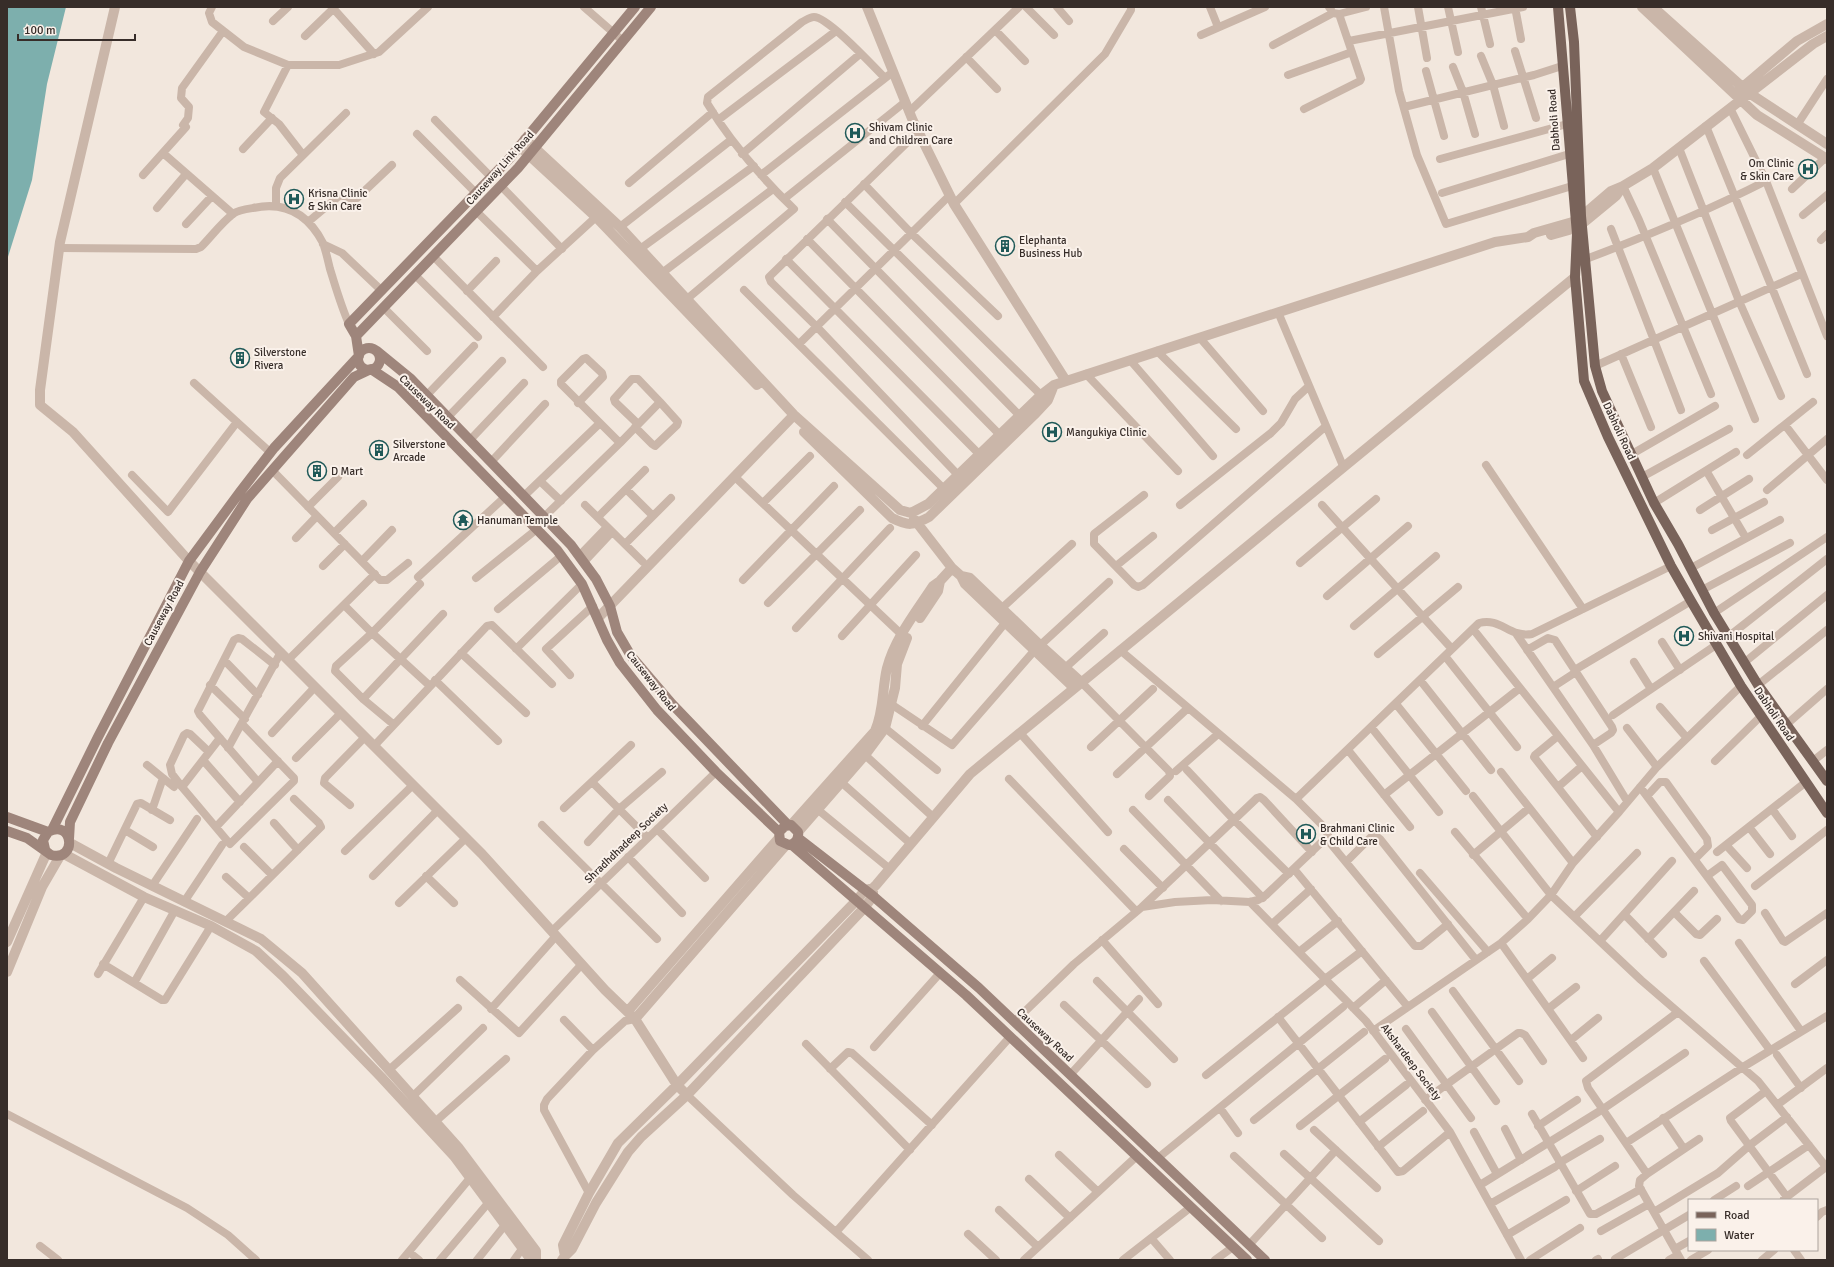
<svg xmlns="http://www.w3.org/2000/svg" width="1834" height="1267" viewBox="0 0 1834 1267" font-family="Signika,sans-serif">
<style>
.water{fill:#7dafad}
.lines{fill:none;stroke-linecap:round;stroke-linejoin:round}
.minor{stroke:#cab6a9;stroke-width:8}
.tertiary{stroke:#cab6a9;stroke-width:10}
.secondary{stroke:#9e857b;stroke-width:10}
.primary{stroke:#79635a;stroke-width:10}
.labels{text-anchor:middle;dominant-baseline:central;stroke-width:4;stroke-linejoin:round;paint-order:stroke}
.street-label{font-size:11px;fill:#372d29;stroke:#faf1ea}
.poi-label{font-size:11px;fill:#372d29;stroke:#faf1ea;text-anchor:start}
</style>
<rect width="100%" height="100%" fill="#f2e7dd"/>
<path class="water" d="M 7,7 L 66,7 L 47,84 L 32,180 L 7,260 Z"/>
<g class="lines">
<path class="minor" d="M 212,7 L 209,13 L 212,22 L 244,47 L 288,65 L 339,65 L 379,52 L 428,7
M 332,7 L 374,54
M 584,7 L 623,41
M 1026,7 L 1054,35
M 1057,7 L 1069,21
M 1210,7 L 1218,27
M 1329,7 L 1333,13 L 1339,14 L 1366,7
M 1384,7 L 1399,91 L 1417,155 L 1446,224 L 1572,186
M 1418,7 L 1427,58
M 1448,7 L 1458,52
M 1481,7 L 1490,44
M 1515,7 L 1521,39
M 273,21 L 288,7
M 995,30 L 1025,61
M 1201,35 L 1265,7
M 305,36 L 333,9
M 1349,41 L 1523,7
M 1273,45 L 1333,13
M 1515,51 L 1536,118
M 1481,56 L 1493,85 L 1504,126
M 966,57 L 997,89
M 288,65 L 264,112 L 279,124 L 303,155
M 1453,67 L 1463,92 L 1475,134
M 1426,71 L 1444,136
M 1288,75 L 1352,52
M 1404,107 L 1534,75 L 1562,66
M 1730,108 L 1766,181 L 1827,336
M 1304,109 L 1360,81 L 1361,79 L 1339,14
M 909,112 L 1019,7
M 435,120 L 491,177
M 718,120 L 836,31
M 183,125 L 188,118 L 189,107 L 181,98 L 182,88 L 223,31
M 1797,125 L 1827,79
M 1706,126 L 1807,374
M 918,132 L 769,277 L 771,282 L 817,327 L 959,476
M 417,134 L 476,193
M 1679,148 L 1739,301 L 1781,396
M 243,149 L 272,118
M 163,153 L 233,214
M 742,154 L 860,54
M 1440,159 L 1567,124
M 1653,168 L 1755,419
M 143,175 L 186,127
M 761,175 L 889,75
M 629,183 L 713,112
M 864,184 L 911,233 L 998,316
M 501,186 L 562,249
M 1623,186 L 1639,220 L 1711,394
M 1792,189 L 1825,158
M 1442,193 L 1569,154
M 784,199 L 905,102
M 845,202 L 1041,395
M 954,204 L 1105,54 L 1131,10 L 1131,7
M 276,205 L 276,188 L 280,178 L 346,113
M 157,208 L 186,174
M 476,211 L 537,271
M 1803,215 L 1827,195
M 827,219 L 1020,416
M 308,222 L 339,196 C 346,194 350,201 357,198 L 392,165
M 186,224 L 212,196
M 620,227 L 731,140
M 1611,229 L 1681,410
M 807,239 L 1000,435
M 1821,240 L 1827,234
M 323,244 L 342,253 L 382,291
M 59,248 L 196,249 L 201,247 C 211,237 221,223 233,214 C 238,210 246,209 253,208 C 285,201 308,214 323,243 C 326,251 328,261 330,269 C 336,288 341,306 349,324
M 640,249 L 754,166
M 433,256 L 543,367
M 786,259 L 980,455
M 1586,259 C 1647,236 1707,211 1766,181
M 662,273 L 773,189
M 415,275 L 478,337
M 744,290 L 944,489
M 467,291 L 496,261
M 687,299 L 794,209 C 761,177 731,143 707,103 L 708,97 L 802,22 C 806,20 810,17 814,17 C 828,17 873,66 885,78
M 383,307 L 427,351
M 1278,312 L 1343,466
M 493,317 L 537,271 L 596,217
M 1200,338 L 1263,411
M 799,344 L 950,195
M 1157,351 L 1236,429
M 1621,354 L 1651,427
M 1130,360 L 1213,456
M 1595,366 L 1801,274
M 1086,374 L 1178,471
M 194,383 L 271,453
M 427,395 L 474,346
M 578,403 L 603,377 L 602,373 L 586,358 L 583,359 L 561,381 L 561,384 L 600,423
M 448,417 L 502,361
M 638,424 L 615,402 L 614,399 L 632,379 L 638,379 L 660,402
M 1785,425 L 1827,480
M 470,440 L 524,383
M 620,443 L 660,402 L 678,422 L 677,425 L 655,446 L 652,444 L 635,427
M 1632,454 L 1715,406
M 1747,455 L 1813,402
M 491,462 L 545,404
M 1486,465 L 1583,609
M 272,470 L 380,580 L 387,580 L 408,563
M 1707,472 L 1746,538
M 132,475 L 168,512 L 237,422
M 735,477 L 901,634
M 1642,477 L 1729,429
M 540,481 L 561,501
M 626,489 L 653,516
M 1767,490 L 1827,439
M 1144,495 L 1094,534 L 1094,544 L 1134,585 L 1138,587 L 1143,585 L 1326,426
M 524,496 L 600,423 L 620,443 L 544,517
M 763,503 L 810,456
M 1654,503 L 1736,452
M 585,505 L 643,562
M 1180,505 L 1271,433 L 1281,423 L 1295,399 L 1309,386
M 1322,505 L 1452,649
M 308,507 L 338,477
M 1700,510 L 1749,479
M 598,517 L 645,470
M 1712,530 L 1764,502
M 334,533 L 363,504
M 296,538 L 317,516
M 625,544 L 671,498
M 579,556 L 607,527
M 362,561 L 392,530
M 584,562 L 612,532
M 1300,563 L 1376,499
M 323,566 L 345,544
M 1116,566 L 1153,536
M 1691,568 L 1780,520
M 418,577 L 505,497
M 476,578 L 537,529
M 743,580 L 834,486
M 1702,590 L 1790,543
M 1327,596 L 1408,526
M 768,603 L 860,510
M 344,605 L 372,633 L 430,686
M 1002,608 L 1072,544
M 498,609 L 561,556
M 1714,613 L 1827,537
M 1354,626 L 1436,556
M 796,628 L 890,528
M 1473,629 L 1619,812
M 1517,635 L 1593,745 L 1627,801
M 842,636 L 916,555
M 1728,637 L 1827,559
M 1662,642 L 1680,670
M 516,649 L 582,584
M 1527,650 L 1548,638 L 1555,640 L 1612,727 L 1613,730 L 1611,733 L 1593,745
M 461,653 L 526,713
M 1378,654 L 1458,587
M 1445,656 L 1517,747
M 224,660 L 258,695
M 288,660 L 375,574
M 1634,662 L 1651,689
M 1745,662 L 1827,595
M 1065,668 L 1104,633
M 1578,668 L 1691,601
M 570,675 L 546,649 L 593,606
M 435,680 L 498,741
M 1420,680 L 1491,770
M 1081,682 L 1169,771 L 1170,776 L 1149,796
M 210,685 L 245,719
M 1758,685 L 1827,630
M 1741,686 L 1657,767 L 1619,812 L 1573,863 L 1551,895 L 1641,980 L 1758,1081 L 1827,1168
M 1553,687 L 1576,672
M 363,699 L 443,614
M 891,704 L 952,745 L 1034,651 L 1109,582
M 1396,704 L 1466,791
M 1660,707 L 1687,738
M 1613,715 L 1716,645
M 393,724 L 363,699 L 335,671 L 336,666 L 372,633 L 420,584
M 1787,724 L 1827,689
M 922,726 L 1005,623
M 1371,727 L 1439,812
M 885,728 L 937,770
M 1627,728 L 1657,767
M 272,733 L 315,687
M 1020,733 L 1108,832
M 1558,736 L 1535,755 L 1534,757 L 1597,837
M 374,746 L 487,626 L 492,625 L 552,684
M 1091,747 L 1153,689
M 228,748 L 281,652
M 1348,750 L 1410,827
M 209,752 L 190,734 L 187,733 L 184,735 L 170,765 L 172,774 L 182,787 L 230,844 L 294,781 L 294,778 L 242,724
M 865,755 L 933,817
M 296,758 L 341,713
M 203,760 L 240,802
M 1715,761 L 1761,716
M 1813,761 L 1827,750
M 147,765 L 174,787
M 1187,770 L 1234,820 L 1289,874
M 1176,771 L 1218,734
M 1501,772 L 1573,863
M 1117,774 L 1188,708
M 1009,779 L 1136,911
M 258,782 L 200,715 L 198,711 L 234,640 L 238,638 L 242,639 L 275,665
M 592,782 L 648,838
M 841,782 L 911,844
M 182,787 L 220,738
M 1558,787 L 1582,766
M 1640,787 L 1739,919 L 1743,920 L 1752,911 L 1752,905 L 1722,865 L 1707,876
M 1384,795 L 1520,688
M 1647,796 L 1660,782 L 1666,782 L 1707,839 L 1708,846 L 1695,859
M 1296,799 L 1479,623 C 1501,617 1509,638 1532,634 L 1671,566
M 1168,800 L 1263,898
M 350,805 L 324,783 L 325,778 L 365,737
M 564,808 L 631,745
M 817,809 L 890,869
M 1772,809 L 1792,836
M 152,810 L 163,778
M 1133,810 L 1221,901
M 274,823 L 298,850
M 542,825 L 657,939
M 216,827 L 278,761
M 1749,827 L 1770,854
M 657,829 L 705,878
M 125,830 L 153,847
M 1455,832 L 1528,919
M 1326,838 L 1415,946 L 1421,946 L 1448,924
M 588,842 L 619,809 L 662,772
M 1726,845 L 1747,868
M 244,847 L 272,875
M 1124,849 L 1163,888
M 345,851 L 413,785
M 1717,852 L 1806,782
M 1473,855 L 1529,808
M 628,857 L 682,913
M 1346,862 L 1371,837 L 1375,835 L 1380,839 L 1476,960
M 108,864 L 137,804 L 141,803 L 170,820
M 1294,869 L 1408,1007
M 1420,873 L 1488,952
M 373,876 L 438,810
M 426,876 L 454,903
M 226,877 L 249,898
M 152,886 L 197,819
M 1755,886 L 1827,830
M 184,902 L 222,845
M 1250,902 L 1366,1021 L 1450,1132 L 1521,1260
M 399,903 L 466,838
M 1142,907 L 1257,798 L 1260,797 L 1264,800 L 1312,852
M 1674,912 L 1696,934 L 1700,935 L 1717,919
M 1765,913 L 1783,941 L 1785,942 L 1827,913
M 1624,914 L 1663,954
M 1574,917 L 1637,853
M 225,922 L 321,827 L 319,823 L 294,799
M 1272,924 L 1311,889
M 552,931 L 716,772
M 1648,939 L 1694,891
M 1102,940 L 1158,1004
M 1600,941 L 1672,861
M 1501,943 L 1583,1058
M 1739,943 L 1801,1031
M 1299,952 L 1338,921
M 1704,961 L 1770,1050
M 103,964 L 162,1000 L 165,1000 L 211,926
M 98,974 L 144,897
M 1325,979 L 1362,951
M 1527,979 L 1552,958
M 460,980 L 519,1033 L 582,964
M 1097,981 L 1174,1059
M 134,983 L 175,910
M 1795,984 L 1827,960
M 1453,991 L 1519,1081
M 1064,1005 L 1147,1084
M 1353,1008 L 1386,980
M 491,1009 L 556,936
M 1548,1009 L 1576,987
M 1432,1012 L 1496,1101
M 1278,1017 L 1398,1172 L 1403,1171 L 1450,1132
M 564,1020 L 593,1050
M 1014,1022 L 1074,964 L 1142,907 L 1175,902 L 1212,900 L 1250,902 L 1258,900 L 1266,895 L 1326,838 L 1328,834 L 1325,828 L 1296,799 L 1120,650
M 1406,1029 L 1471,1118
M 1373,1031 L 1501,943 L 1528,919 L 1551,895 L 1473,796
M 1571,1040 L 1598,1018
M 806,1044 L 910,1150
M 874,1047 L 940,973
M 1777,1055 L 1801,1088
M 390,1069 L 458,1008
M 830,1069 L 848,1052 L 852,1053 L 932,1125
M 1070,1075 L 1139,999
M 1206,1075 L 1321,983
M 1766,1091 L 1730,1118 L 1731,1121 L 1787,1197
M 687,1095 L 793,1195 L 868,1260
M 413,1096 L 483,1028
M 1425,1100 L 1518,1033 L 1521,1033 L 1525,1035 L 1543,1061
M 1777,1105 L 1827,1068
M 1220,1108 L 1238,1133
M 7,1114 L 187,1208 L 228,1235 L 256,1260
M 1532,1114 L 1590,1214 L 1596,1214 L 1641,1189
M 1663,1118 L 1684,1149
M 1254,1120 L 1364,1032
M 436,1121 L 506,1059
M 1359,1122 L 1406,1085
M 1300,1126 L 1385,1059
M 1538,1126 L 1577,1100
M 1505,1129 L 1521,1160
M 1314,1130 L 1377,1188
M 1474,1132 L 1497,1174
M 1626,1143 L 1743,1067 L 1827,1016
M 1378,1147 L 1423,1111
M 1284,1154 L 1379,1241
M 1059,1155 L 1098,1192
M 1234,1156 L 1322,1238
M 1158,1158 L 1343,1007
M 1559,1163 L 1600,1139
M 1647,1174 L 1588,1088 L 1586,1081 L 1678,1012
M 1029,1179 L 1070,1218
M 1480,1185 L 1603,1109 L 1685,1053
M 1748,1186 L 1809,1145
M 1576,1191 L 1615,1166
M 589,1193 L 544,1110 L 544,1105 L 547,1099 L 593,1050 L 625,1021 L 635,1019
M 1784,1199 L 1826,1167
M 1714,1200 L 1736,1186
M 1490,1204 L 1555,1167
M 999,1210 L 1038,1247
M 1654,1212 L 1718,1173 L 1750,1145 L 1787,1117
M 1817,1217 L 1822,1212 L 1827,1210
M 1601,1231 L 1649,1204
M 836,1232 L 1010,1037
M 968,1234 L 996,1260
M 1507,1235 L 1566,1200
M 1151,1238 L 1170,1260
M 1249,1245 L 1336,1150
M 40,1246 L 58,1260
M 1675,1249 L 1689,1241
M 1794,1250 L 1801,1260
M 409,1252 L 419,1260
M 1615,1259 L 1689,1215
M 402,1260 L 470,1178
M 440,1260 L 489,1202
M 477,1260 L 505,1225
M 514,1260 L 522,1249
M 1024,1260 L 1137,1156
M 1123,1260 L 1191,1207
M 1215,1260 L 1233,1247
M 1530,1260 L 1580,1228
M 1596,1260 L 1598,1259
M 1669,1260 L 1678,1255
M 1681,1260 L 1639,1186 L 1640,1180 L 1647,1174 L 1699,1139
M 1691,1260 L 1708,1250
M 1762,1260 L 1774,1250"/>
<path class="tertiary" d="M 115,7 L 60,242 L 40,390 L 40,405 L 73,432 L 189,561 L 482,854 L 605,990 L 635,1019 L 677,1085 L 687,1095
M 867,7 L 913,121 L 954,204 L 1066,381
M 1642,7 L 1757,115 L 1827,159
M 1653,7 L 1749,93 L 1827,144
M 1738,91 L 1797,41 L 1827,24
M 525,139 L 620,227 L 794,415 L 900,510 L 911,513 L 928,504 L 1041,395 L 1054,385 L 1495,242 L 1528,237 L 1534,233 L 1576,221 L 1611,191 L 1623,186 L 1653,168 L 1813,44 L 1827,36
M 519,146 L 596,217 L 757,385
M 1551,235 L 1576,228 L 1582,224 L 1616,196 L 1623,186
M 804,432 L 892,518 C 908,526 913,526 929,517 L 1034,415 L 1048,400 L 1054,385
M 914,519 L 952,568 L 961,576 L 965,584 L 1074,688
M 961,576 L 970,578 L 1040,645 L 1081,682
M 598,618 L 794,415
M 920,618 L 938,591 L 940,581
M 791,825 L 875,731 C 884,711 882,689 887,668 C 895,638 916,612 933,586 L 940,581 L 952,568
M 798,832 L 865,755 L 885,728 L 895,688 L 897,664 L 907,638
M 70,843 L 116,868 L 261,939 L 302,973 L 458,1147 L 536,1251 L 536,1260
M 64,854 L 144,897 L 211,926 L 256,951 L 283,976 L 381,1077 L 454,1156 L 529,1257 L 536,1260
M 7,942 L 47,852
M 7,972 L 42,887 L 60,856
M 628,1011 L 779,838
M 635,1019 L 786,845
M 565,1256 L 563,1245 L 589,1193 L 618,1143 L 677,1085 L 857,900 L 865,890 L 873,888 L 876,885 L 970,774 L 1575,277
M 562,1260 L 565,1256 L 572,1249 L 596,1203 L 628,1152 L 641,1137 L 687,1095 L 865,907 L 873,896 L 873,888"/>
<path class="secondary" d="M 356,336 L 518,168 L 651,7
M358 359a11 11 0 1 1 22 0a11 11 0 1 1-22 0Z
M 377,351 L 410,378 L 571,545 L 596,579 L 610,606 L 617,632 L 631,656 L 672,704 L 788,825
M 7,817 L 48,832
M 52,830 L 98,737 L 189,561 L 240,492 L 274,448 L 359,356 L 356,336 L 349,324 L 509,159 L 635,7
M 7,831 L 27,838 L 51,855 C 78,862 73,818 48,832 L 43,840 L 45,849
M 798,838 L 873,896 L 979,988 L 1265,1260
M 69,839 L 70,822 L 108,743 L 200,572 L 247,499 L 354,377 L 371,369 L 398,387 L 557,550 L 582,584 L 607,640 L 620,663 L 657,710 L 716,772 L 779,832 L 780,841 L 789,845 C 796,844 799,838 798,832 L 791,825 L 785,826 L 779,832
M 792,845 L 966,995 L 1247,1260"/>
<path class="primary" d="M 1558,7 L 1577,234 L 1575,277 L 1584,381 L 1608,437 L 1671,566 L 1691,601 L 1741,686 L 1827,813
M 1570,7 L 1574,42 L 1581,216 L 1595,366 L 1602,391 L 1654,503 L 1678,544 L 1714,613 L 1758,685 L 1827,781"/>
</g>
<defs>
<g id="hospital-ring" transform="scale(1)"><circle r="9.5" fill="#faf1ea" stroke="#1f5958" stroke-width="1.5"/><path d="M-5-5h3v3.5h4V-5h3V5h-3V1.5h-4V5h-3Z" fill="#1f5958"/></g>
<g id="building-ring" transform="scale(1)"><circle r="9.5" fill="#faf1ea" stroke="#1f5958" stroke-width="1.5"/><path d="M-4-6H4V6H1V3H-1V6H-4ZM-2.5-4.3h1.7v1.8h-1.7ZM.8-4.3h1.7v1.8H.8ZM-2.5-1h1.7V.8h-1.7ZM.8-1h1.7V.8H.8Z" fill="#1f5958"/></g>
<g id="temple-ring" transform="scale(1)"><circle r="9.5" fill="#faf1ea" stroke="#1f5958" stroke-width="1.5"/><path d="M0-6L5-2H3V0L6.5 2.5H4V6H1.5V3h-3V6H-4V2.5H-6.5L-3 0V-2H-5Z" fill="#1f5958"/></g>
</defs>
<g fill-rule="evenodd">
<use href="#hospital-ring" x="855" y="133"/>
<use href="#hospital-ring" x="1808" y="169"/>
<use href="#hospital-ring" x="294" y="199"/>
<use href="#building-ring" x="1005" y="246"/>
<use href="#building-ring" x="240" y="358"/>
<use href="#hospital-ring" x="1052" y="432"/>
<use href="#building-ring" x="379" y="450"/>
<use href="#building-ring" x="317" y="471"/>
<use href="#temple-ring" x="463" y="520"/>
<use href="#hospital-ring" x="1684" y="636"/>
<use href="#hospital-ring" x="1306" y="834"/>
</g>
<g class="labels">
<g class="street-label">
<text transform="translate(1554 120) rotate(-94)">Dabholi Road</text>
<text transform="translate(500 168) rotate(-48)">Causeway Link Road</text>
<text transform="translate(427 402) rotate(44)">Causeway Road</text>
<text transform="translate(1619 431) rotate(65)">Dabholi Road</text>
<text transform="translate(164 613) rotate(-62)">Causeway Road</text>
<text transform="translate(651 681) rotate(52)">Causeway Road</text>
<text transform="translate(1774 714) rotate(56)">Dabholi Road</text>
<text transform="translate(626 843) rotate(-44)">Shradhdhadeep Society</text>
<text transform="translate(1045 1035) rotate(43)">Causeway Road</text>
<text transform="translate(1411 1062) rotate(53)">Akshardeep Society</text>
</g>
<g class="poi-label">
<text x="869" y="127">Shivam Clinic<tspan x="869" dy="13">and Children Care</tspan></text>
<text x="1794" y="163" text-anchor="end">Om Clinic<tspan x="1794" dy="13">&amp; Skin Care</tspan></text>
<text x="308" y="193">Krisna Clinic<tspan x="308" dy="13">&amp; Skin Care</tspan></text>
<text x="1019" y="240">Elephanta<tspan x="1019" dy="13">Business Hub</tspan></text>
<text x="254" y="352">Silverstone<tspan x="254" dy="13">Rivera</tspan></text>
<text x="1066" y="432">Mangukiya Clinic</text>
<text x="393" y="444">Silverstone<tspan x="393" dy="13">Arcade</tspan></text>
<text x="331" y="471">D Mart</text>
<text x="477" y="520">Hanuman Temple</text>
<text x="1698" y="636">Shivani Hospital</text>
<text x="1320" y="828">Brahmani Clinic<tspan x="1320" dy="13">&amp; Child Care</tspan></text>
</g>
</g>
<rect width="1834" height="1267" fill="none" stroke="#372d29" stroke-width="16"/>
<rect x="1688" y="1199" width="130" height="52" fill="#faf1ea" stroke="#aca39d"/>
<rect x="1696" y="1212" width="20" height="6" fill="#79635a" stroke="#aca39d"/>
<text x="1724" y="1219" font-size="12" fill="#372d29">Road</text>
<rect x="1696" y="1229" width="20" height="12" fill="#7dafad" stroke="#aca39d"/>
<text x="1724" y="1239" font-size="12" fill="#372d29">Water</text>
<path d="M18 34v6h117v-6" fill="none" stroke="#372d29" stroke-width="2"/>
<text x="24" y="34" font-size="12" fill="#372d29" stroke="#faf1ea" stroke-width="3" paint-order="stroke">100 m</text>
</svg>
